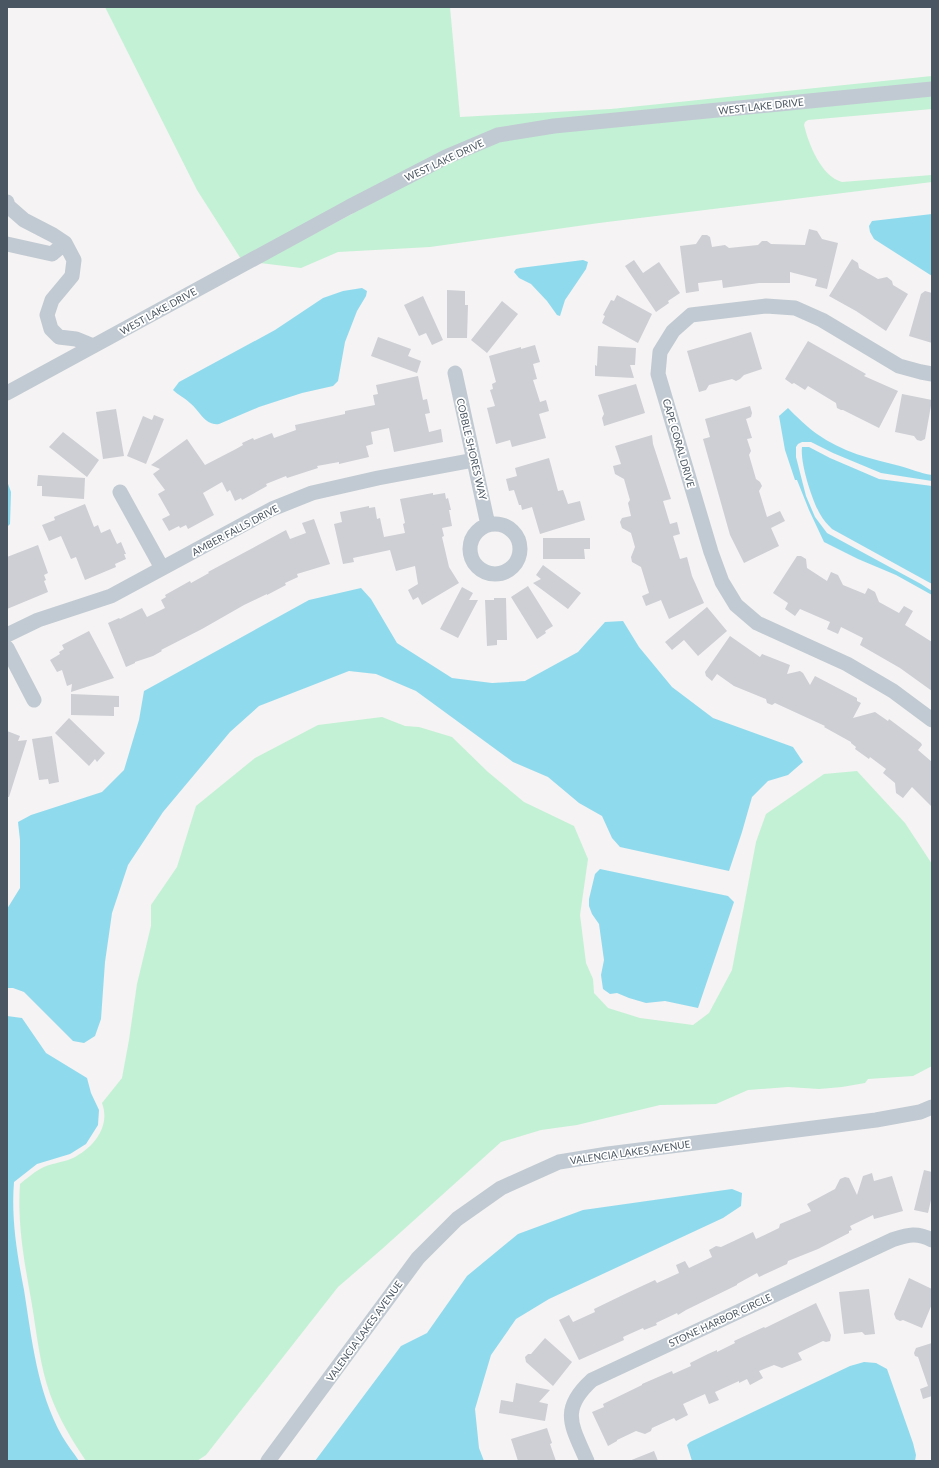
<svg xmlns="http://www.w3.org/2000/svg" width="939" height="1468" viewBox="0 0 939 1468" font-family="Lato,sans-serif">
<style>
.green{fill:#c3f1d5}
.water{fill:#90daee}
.building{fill:#cdcfd5}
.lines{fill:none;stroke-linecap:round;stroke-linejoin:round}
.minor{stroke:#c1cad2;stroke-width:15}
.labels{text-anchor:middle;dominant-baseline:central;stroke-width:3.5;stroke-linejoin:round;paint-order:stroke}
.street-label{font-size:10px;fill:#4a5661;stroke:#fff}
</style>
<rect width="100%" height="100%" fill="#f5f3f3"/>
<path class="green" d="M 105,7 L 450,7 L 460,117 L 611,109 L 932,76 L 932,83 L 497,129 L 241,259 L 197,190 Z
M 932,95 L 932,109 L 808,120 L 805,122 L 804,125 C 809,145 821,176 842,182 L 932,175 L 932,182 L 599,223 L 430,247 L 338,252 L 301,268 L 260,263 L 449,162 L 500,141 L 555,132 Z
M 382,717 L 405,726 L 419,727 L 452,737 L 488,772 L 524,802 L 574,826 L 588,859 L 580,915 L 586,963 L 593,979 L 594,993 L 608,1008 L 640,1018 L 693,1025 L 709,1013 L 732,970 L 756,842 L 766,814 L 824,774 L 857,771 L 905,823 L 932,864 L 932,1066 L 913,1076 L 868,1079 L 865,1083 L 842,1087 L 819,1089 L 788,1087 L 748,1090 L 716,1104 L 660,1105 L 577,1125 L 541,1130 L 501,1142 L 382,1249 L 338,1287 L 206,1455 L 197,1461 L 86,1461 C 72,1440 59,1419 50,1394 C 40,1366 37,1335 32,1305 C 25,1265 17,1225 20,1184 C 26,1179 33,1173 40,1169 C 50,1163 62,1163 73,1158 C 93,1148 111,1127 102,1103 L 122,1078 L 129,1040 L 137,984 L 151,926 L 151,905 L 177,867 L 196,806 L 255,758 L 318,725 Z"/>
<path class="water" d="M 932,214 L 932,276 L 874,239 L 870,232 L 869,226 L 872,221 Z
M 583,260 L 588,262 L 586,269 L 565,300 L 560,316 L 557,315 L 547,301 L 531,284 L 519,278 L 514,272 L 516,269 L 520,268 Z
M 362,288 L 367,291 L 366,296 L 357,311 L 345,342 L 338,381 L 333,386 L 302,393 L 259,407 L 219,424 C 205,426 200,411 190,403 C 185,398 178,395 173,390 L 179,382 L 275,330 L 323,298 L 343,291 Z
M 788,408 C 797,417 807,427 817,434 C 842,452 871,459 900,466 C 912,469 919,473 932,475 L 932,481 L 881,473 L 833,453 L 811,442 L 802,442 L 798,444 L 796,447 L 796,457 L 806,496 L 815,517 L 827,533 L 921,584 L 932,591 L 932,595 L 896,575 L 858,559 L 824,542 L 809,510 L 797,480 L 795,480 L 785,450 L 779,416 Z
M 802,447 L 809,447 L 830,458 L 879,479 L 932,486 L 932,584 L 832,529 C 828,525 823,520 820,514 C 812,500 800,463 802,447 Z
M 7,481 L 11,492 L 10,524 L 7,527 Z
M 361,588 L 371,599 L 397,643 L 452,678 L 492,683 L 525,681 L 578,652 L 605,622 L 623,621 L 639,647 L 672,687 L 713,718 L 793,747 L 803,762 L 788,775 L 768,781 L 752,797 L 742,832 L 729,871 L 620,847 L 612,838 L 602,816 L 579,803 L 548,777 L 513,762 L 416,691 L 376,674 L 349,671 L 259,706 L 230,732 L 163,812 L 128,865 L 112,913 L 105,962 L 101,1019 L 95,1036 L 84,1043 L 73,1041 L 24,992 L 13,988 L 7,988 L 7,909 L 20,888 L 20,840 L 18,822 L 31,815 L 102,792 L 124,770 L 139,720 L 144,691 L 309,600 Z
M 600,869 L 728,896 L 734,902 L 698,1008 L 665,1001 L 646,1003 L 629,998 L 617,993 L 610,994 L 603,989 L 601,975 L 604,960 L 599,924 L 592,914 L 589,906 L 589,899 L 595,874 Z
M 7,1016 L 22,1018 L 46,1053 L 87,1078 L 91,1093 L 99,1110 L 98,1125 L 86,1144 L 70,1154 L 37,1164 L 14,1182 C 11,1218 17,1254 24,1290 C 32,1340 37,1391 62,1436 C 67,1445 74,1453 79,1461 L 7,1461 Z
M 732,1189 L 742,1193 L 741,1206 L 723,1218 L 549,1299 L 516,1319 L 491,1355 L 475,1409 L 479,1448 L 484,1461 L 315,1461 L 401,1346 L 427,1333 L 467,1276 L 518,1234 L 583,1210 Z
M 864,1362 L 876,1363 L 887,1369 L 913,1443 L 916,1455 L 915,1461 L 692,1461 L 687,1445 L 690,1442 L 850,1366 Z"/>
<path class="building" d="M 809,229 L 817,231 L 822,239 L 838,243 L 827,289 L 815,286 L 817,279 L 790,272 L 790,283 L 759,283 L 723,288 L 722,280 L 698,283 L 699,291 L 686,293 L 680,246 L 696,244 L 702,235 L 707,235 L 710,237 L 712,247 L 725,245 L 729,248 L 758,245 L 762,241 L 767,241 L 771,244 L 805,245 Z
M 852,259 L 858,263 L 859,268 L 878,279 L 887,277 L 892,281 L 893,285 L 908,294 L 886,331 L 856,311 L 829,296 Z
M 634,260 L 643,273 L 659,262 L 680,293 L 668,301 L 669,303 L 656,312 L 625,266 Z
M 447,290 L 465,291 L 465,305 L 468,305 L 467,338 L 447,338 Z
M 925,291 L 932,293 L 932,343 L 909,336 L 921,294 Z
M 617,295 L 652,314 L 638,343 L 602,323 L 605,316 L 603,315 L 611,300 L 614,301 Z
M 423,296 L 443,340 L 432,345 L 426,333 L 419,336 L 404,305 Z
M 502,301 L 518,314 L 487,353 L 471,340 Z
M 751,332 L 762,369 L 744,375 L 740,379 L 736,381 L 732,379 L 709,385 L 706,390 L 699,392 L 687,351 Z
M 378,337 L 411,349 L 408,356 L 421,361 L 417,373 L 371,356 Z
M 808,341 L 866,374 L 864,376 L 898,391 L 879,428 L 843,410 L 841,410 L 837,408 L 836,403 L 808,386 L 805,390 L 794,383 L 792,384 L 785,379 Z
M 535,345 L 540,362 L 533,364 L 537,379 L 533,380 L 540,402 L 546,400 L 549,411 L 539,414 L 546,438 L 512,447 L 510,440 L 496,444 L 487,408 L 495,406 L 490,390 L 493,389 L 492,384 L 496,382 L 489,356 L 521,347 L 521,349 Z
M 598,346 L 636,348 L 635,365 L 630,365 L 634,378 L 595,376 L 595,365 L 597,366 Z
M 418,376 L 423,400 L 427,399 L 430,413 L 425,414 L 429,432 L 441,429 L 443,442 L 394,452 L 389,428 L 371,432 L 373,444 L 366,446 L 369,457 L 339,464 L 339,462 L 317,466 L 318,468 L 287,478 L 286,476 L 266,484 L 267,486 L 242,500 L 241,498 L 235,501 L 230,490 L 227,492 L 222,482 L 203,493 L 214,515 L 188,529 L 186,525 L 180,528 L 179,526 L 169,531 L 162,519 L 170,515 L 158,494 L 165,490 L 153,474 L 160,469 L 151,465 L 187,439 L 205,465 L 236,449 L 243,445 L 242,443 L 253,438 L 254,440 L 272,433 L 274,438 L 296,430 L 295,425 L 345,414 L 345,411 L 375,405 L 373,395 L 378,394 L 376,385 Z
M 636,384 L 645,413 L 604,426 L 602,418 L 604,414 L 598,395 Z
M 902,394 L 932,400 L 925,439 L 921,441 L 917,440 L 914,436 L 895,432 Z
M 750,406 L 752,413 L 751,417 L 746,419 L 752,438 L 747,439 L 751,451 L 749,455 L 756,479 L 760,482 L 762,486 L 759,491 L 767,517 L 780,511 L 785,521 L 771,528 L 779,546 L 744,563 L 730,535 L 703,439 L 710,437 L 705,419 Z
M 116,409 L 124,456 L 103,459 L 96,412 Z
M 154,415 L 164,419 L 146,464 L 127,456 L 143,416 L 152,420 Z
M 63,432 L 99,460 L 87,477 L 49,447 Z
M 652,435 L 653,444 L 671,499 L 663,501 L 670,524 L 677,522 L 680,534 L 673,536 L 680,559 L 687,557 L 692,576 L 704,603 L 669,619 L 661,600 L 646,606 L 642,596 L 649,593 L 641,567 L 632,562 L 631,557 L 635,547 L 631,533 L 622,528 L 620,522 L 622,518 L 631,516 L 628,503 L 630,500 L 624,479 L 615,474 L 613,466 L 621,464 L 615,446 Z
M 549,458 L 558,491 L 563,490 L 568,504 L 580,501 L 585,520 L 540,534 L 532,507 L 522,510 L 521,505 L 519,505 L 514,490 L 509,491 L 506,479 L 517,476 L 515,468 Z
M 38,475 L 85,478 L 84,499 L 42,496 L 42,486 L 37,486 Z
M 433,493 L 433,495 L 445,493 L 446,499 L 448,498 L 451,510 L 449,510 L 452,526 L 442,528 L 444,536 L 442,537 L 449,567 L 459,583 L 422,605 L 418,597 L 413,600 L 408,590 L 418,584 L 415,566 L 396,571 L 390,550 L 353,558 L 354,562 L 343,564 L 334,524 L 342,522 L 340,512 L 369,506 L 369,508 L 375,507 L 377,519 L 380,518 L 384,537 L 405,533 L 403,524 L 405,523 L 400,499 Z
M 85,504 L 94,527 L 98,525 L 101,533 L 110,529 L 117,544 L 121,542 L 126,554 L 124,554 L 126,559 L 115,564 L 116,567 L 85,580 L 76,557 L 71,559 L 61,536 L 49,541 L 42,525 L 55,520 L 54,517 Z
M 314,519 L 330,564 L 297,574 L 298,577 L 285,583 L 286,585 L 267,595 L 267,594 L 244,605 L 202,629 L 161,650 L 162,651 L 153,656 L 135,662 L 135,663 L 126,667 L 108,623 L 119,618 L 120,619 L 142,608 L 147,617 L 165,608 L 161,600 L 166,597 L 165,595 L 190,581 L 191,583 L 209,573 L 208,572 L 286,530 L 290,539 L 306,533 L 302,523 Z
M 543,538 L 590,538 L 590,549 L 584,549 L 585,559 L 543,559 Z
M 38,545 L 48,573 L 44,575 L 46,580 L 44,581 L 48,592 L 7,609 L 7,557 Z
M 797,556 L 801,556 L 806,559 L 807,568 L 827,581 L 831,572 L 838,575 L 843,585 L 865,594 L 868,588 L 875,592 L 879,602 L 899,613 L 904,606 L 913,611 L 905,625 L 932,642 L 932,691 L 900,668 L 860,645 L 863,638 L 841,627 L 838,634 L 827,629 L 830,622 L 800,609 L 795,616 L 785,609 L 788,603 L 773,593 Z
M 543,565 L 581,593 L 568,609 L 533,583 L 541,579 L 536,575 Z
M 528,586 L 553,626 L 545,631 L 546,633 L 537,639 L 511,597 Z
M 462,587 L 473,593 L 469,600 L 478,600 L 458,638 L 440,629 Z
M 494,598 L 506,598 L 507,640 L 497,640 L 497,645 L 487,646 L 485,600 L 494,600 Z
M 707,607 L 727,631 L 698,656 L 684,640 L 672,650 L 665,642 Z
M 89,631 L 114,678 L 71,692 L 72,684 L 67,686 L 62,670 L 57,672 L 50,660 L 60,654 L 59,652 L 64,649 L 62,645 Z
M 730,636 L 760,657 L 762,654 L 790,665 L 787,674 L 800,671 L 803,673 L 810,685 L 815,676 L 857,698 L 857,701 L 861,703 L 853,718 L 875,712 L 888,721 L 889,719 L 921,743 L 922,745 L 918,750 L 932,762 L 932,807 L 912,787 L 903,798 L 896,793 L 895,783 L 883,773 L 886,769 L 870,757 L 869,759 L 855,749 L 856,747 L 851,743 L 851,742 L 824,727 L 825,726 L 775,703 L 772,705 L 767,703 L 766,699 L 734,686 L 717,674 L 712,681 L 706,676 L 705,672 Z
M 71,694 L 119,696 L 119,707 L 114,707 L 114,716 L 71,715 Z
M 69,718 L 105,753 L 97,762 L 95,759 L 89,766 L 55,733 Z
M 7,731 L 20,736 L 18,741 L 27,740 L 9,797 L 7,797 Z
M 52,736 L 59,782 L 49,784 L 48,779 L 39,780 L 32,739 Z
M 924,1170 L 932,1172 L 932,1200 L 931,1200 L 928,1213 L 914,1210 Z
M 872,1173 L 874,1181 L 892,1176 L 903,1211 L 874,1219 L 873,1215 L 850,1226 L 852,1230 L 849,1231 L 849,1233 L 818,1249 L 788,1261 L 787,1264 L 759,1277 L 757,1273 L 737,1284 L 737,1285 L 686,1310 L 678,1315 L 677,1313 L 656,1323 L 657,1325 L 644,1330 L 643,1328 L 623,1337 L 624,1340 L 579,1360 L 559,1320 L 569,1315 L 573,1322 L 595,1312 L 594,1309 L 627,1293 L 655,1280 L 657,1283 L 679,1273 L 676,1265 L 685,1261 L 689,1268 L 712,1257 L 709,1250 L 716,1246 L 721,1247 L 753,1232 L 756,1239 L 779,1228 L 780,1224 L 811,1211 L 807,1204 L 835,1189 L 840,1179 L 845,1177 L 849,1178 L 857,1195 L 863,1176 Z
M 909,1278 L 932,1289 L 932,1304 L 922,1328 L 903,1320 L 900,1321 L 896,1319 L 894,1314 Z
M 869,1289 L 875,1334 L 865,1335 L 862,1332 L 844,1334 L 839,1292 Z
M 816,1303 L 831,1335 L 830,1341 L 826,1342 L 823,1341 L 798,1353 L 802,1360 L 782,1368 L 774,1365 L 759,1371 L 763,1378 L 750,1385 L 747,1379 L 739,1383 L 739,1381 L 715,1392 L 719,1400 L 709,1404 L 705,1394 L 683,1404 L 688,1415 L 676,1421 L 674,1418 L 652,1428 L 651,1431 L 645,1434 L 636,1431 L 617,1440 L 617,1441 L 608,1446 L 592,1412 L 604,1407 L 603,1404 L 642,1385 L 642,1384 L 672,1371 L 673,1374 L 691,1366 L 690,1363 L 708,1354 L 717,1350 L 717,1352 L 735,1343 L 734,1341 L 764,1327 L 765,1328 Z
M 545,1338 L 572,1362 L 553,1386 L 526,1362 L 525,1357 L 528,1354 L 531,1354 Z
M 932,1343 L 932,1396 L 923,1399 L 920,1389 L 928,1386 L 918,1357 L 915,1356 L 914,1353 L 916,1348 Z
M 516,1383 L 550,1390 L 539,1402 L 548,1404 L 545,1421 L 499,1413 L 501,1400 L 513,1402 Z
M 547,1428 L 552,1443 L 550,1444 L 556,1461 L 518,1461 L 511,1439 Z
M 654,1451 L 658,1461 L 629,1461 Z"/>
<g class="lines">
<path class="minor" d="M 7,202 L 8,206 L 24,220 L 53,235 L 65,243 L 74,260 L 72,276 L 52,300 L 47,315 L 51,329 L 59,337 L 76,339 L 93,346
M 7,244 L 52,254 L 65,243
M 455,373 L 488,525
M 932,374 L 921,372 L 899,366 L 822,320 L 795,308 L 766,306 L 691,315 L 673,331 L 660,352 L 658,374 L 711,552 L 722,582 L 736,605 L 757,623 L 847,664 L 893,691 L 932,720
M 7,393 L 349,207 L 446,157 L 498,135 L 554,126 L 932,89
M 120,492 L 162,568
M470 549a25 25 0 1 1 50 0a25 25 0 1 1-50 0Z
M 7,635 L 38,620 L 111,596 L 272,509 L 312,493 L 378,478 L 474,460
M 7,648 L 34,700
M 268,1461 L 418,1258 L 457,1219 L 501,1188 L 559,1162 L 608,1154 L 876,1120 L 920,1112 L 932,1107
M 587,1461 C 572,1426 559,1410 592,1380 L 892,1240 C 908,1235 916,1232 932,1240"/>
</g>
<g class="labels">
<g class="street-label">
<text transform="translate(761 106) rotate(-6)">WEST LAKE DRIVE</text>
<text transform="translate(444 160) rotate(-25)">WEST LAKE DRIVE</text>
<text transform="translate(158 311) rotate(-29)">WEST LAKE DRIVE</text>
<text transform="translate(679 443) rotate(74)">CAPE CORAL DRIVE</text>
<text transform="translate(472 449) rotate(77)">COBBLE SHORES WAY</text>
<text transform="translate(235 530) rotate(-28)">AMBER FALLS DRIVE</text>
<text transform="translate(630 1152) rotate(-8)">VALENCIA LAKES AVENUE</text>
<text transform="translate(720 1320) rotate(-25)">STONE HARBOR CIRCLE</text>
<text transform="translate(364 1331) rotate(-54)">VALENCIA LAKES AVENUE</text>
</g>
</g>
<rect width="939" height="1468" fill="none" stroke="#4a5661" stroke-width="16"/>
</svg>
